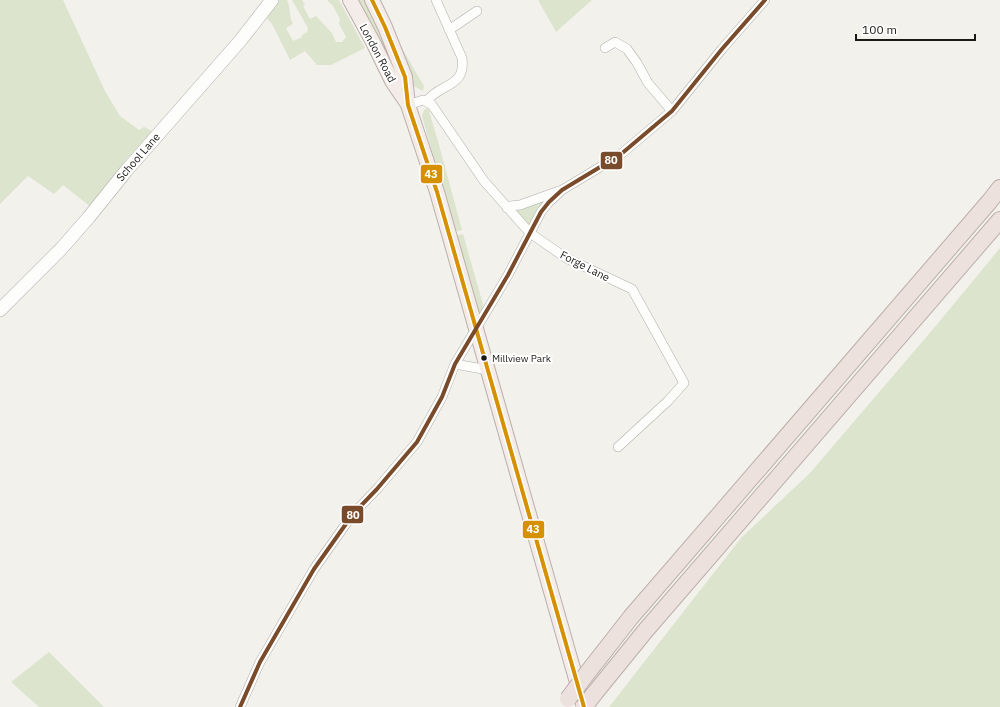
<svg xmlns="http://www.w3.org/2000/svg" width="1000" height="707" viewBox="0 0 1000 707" font-family="'IBM Plex Sans',sans-serif">
<style>
.green{fill:#dde4ce}
.lines{fill:none;stroke-linecap:round;stroke-linejoin:round}
.street-casing{stroke:#afaeab;stroke-width:10}
.secondary-casing{stroke:#afaeab;stroke-width:14}
.primary-casing{stroke:#bcafa8;stroke-width:16}
.highway-casing{stroke:#bcafa8;stroke-width:18}
.street{stroke:#fdfdfc;stroke-width:9}
.secondary{stroke:#fdfdfc;stroke-width:13}
.primary{stroke:#f3ece9;stroke-width:14}
.highway{stroke:#ece1dc;stroke-width:16}
.highway-bridge-casing{stroke:#bcafa8;stroke-width:18;stroke-linecap:butt}
.highway-bridge{stroke:#ece1dc;stroke-width:16}
.bus-1-casing{stroke:#fff;stroke-width:7}
.bus-2-casing{stroke:#fff;stroke-width:7}
.bus-1{stroke:#d69103;stroke-width:4}
.bus-2{stroke:#7a4b2a;stroke-width:4}
.bus-dot{fill:#1b1916;stroke:#fff;stroke-width:1.5}
.labels{text-anchor:middle;dominant-baseline:central;stroke-width:4;stroke-linejoin:round;paint-order:stroke}
.bus-label{font-size:10px;fill:#1b1916;stroke:#fff;text-anchor:start}
.street-label{font-size:11px;fill:#1b1916;stroke:#fff}
.line-badge{stroke:#fff;stroke-width:1.5}
.badge-label{font-size:11px;text-anchor:middle;font-weight:bold;fill:#fff}
</style>
<rect width="100%" height="100%" fill="#f2f1ec"/>
<path class="green" d="M 0,0 L 63,0 L 105,91 L 120,116 L 139,130 L 144,127 L 152,131 L 124,162 L 121,169 L 91,207 L 63,185 L 54,194 L 28,176 L 0,204 Z
M 277,0 L 287,0 C 291,9 289,17 293,24 L 286,28 L 293,41 L 302,37 L 302,35 L 307,32 L 308,28 L 292,0 L 302,0 L 305,5 L 303,6 L 310,19 L 316,16 L 332,33 L 336,42 L 342,42 L 346,37 L 339,24 L 340,19 L 333,6 L 327,0 L 339,0 L 365,48 L 331,65 L 317,65 L 305,51 L 290,60 L 272,24 L 265,16 Z
M 354,0 L 364,0 L 392,63 Z
M 376,0 L 380,0 L 403,50 L 424,86 L 423,91 L 412,85 Z
M 538,0 L 592,0 L 556,32 Z
M 428,108 L 438,141 L 462,230 L 458,231 L 454,230 L 422,116 L 424,110 Z
M 548,198 L 530,226 L 515,212 L 516,209 Z
M 463,234 L 484,308 L 480,312 L 478,312 L 456,238 L 458,235 Z
M 1000,248 L 1000,707 L 609,707 L 741,538 L 810,473 L 939,322 Z
M 49,652 L 104,707 L 39,707 L 11,682 Z"/>
<g class="lines">
<g class="street-casing">
<path id="street" d="M 449,30 L 477,11
M 605,48 L 615,42 L 627,49 L 637,63 L 648,83 L 672,111
M 427,101 C 440,83 466,88 462,58 L 436,0
M 408,105 L 423,100 L 432,105 L 484,181 L 530,233 L 566,258 L 632,289 L 684,383 L 668,401 L 618,447
M 507,208 L 510,206 L 520,205 L 559,191
M 455,364 L 488,370
M 240,707 L 260,662 L 314,569 L 353,514 L 377,489 L 417,442 L 442,397 L 455,364 L 508,275 L 541,212 L 549,202 L 562,190 L 620,155 L 672,111 L 722,49 L 765,0"/>
</g>
<g class="secondary-casing">
<path id="secondary" d="M 0,310 L 61,249 L 89,217 L 126,171 L 240,41 L 272,0"/>
</g>
<g class="primary-casing">
<path id="primary" d="M 350,0 L 373,42 L 392,81 L 407,103
M 372,0 L 385,27 L 405,77 L 408,105 L 437,192 L 584,707"/>
</g>
<g class="highway-casing">
<path id="highway" d="M 588,672 L 631,617 L 989,202 L 1000,188
M 594,694 L 646,630 L 1000,220"/>
</g>
<use href="#street" class="street"/>
<use href="#secondary" class="secondary"/>
<use href="#primary" class="primary"/>
<use href="#highway" class="highway"/>
<g class="highway-bridge-casing">
<path id="highway-bridge" d="M 568,699 L 588,672
M 584,707 L 594,694"/>
</g>
<use href="#highway-bridge" class="highway-bridge"/>
<g class="bus-1-casing">
<path id="bus-1" d="M 372,0 L 385,27 L 405,77 L 408,105 L 437,192 L 584,707"/>
</g>
<g class="bus-2-casing">
<path id="bus-2" d="M 240,707 L 260,662 L 314,569 L 353,514 L 377,489 L 417,442 L 442,397 L 455,364 L 508,275 L 541,212 L 549,202 L 562,190 L 620,155 L 672,111 L 722,49 L 765,0"/>
</g>
<use href="#bus-1" class="bus-1"/>
<use href="#bus-2" class="bus-2"/>
</g>
<circle class="bus-dot" cx="484" cy="358" r="3.5"/>
<g class="labels">
<g class="bus-label">
<text x="492" y="358">Millview Park</text>
</g>
<g class="street-label">
<text transform="translate(378 53) rotate(62)">London Road</text>
<text transform="translate(138 157) rotate(-49)">School Lane</text>
<text transform="translate(585 266) rotate(27)">Forge Lane</text>
</g>
</g>
<g class="line-badge">
<rect x="600" y="151" width="23" height="19" rx="4" fill="#7a4b2a"/>
<rect x="420" y="164" width="23" height="20" rx="4" fill="#d69103"/>
<rect x="341" y="505" width="23" height="19" rx="4" fill="#7a4b2a"/>
<rect x="522" y="520" width="23" height="19" rx="4" fill="#d69103"/>
</g>
<g class="badge-label">
<text x="611" y="164">80</text>
<text x="431" y="178">43</text>
<text x="353" y="519">80</text>
<text x="533" y="533">43</text>
</g>
<path d="M856 34v6h119v-6" fill="none" stroke="#1b1916" stroke-width="2"/>
<text x="862" y="34" font-size="12" fill="#1b1916" stroke="#ffffff" stroke-width="3" paint-order="stroke">100 m</text>
</svg>
